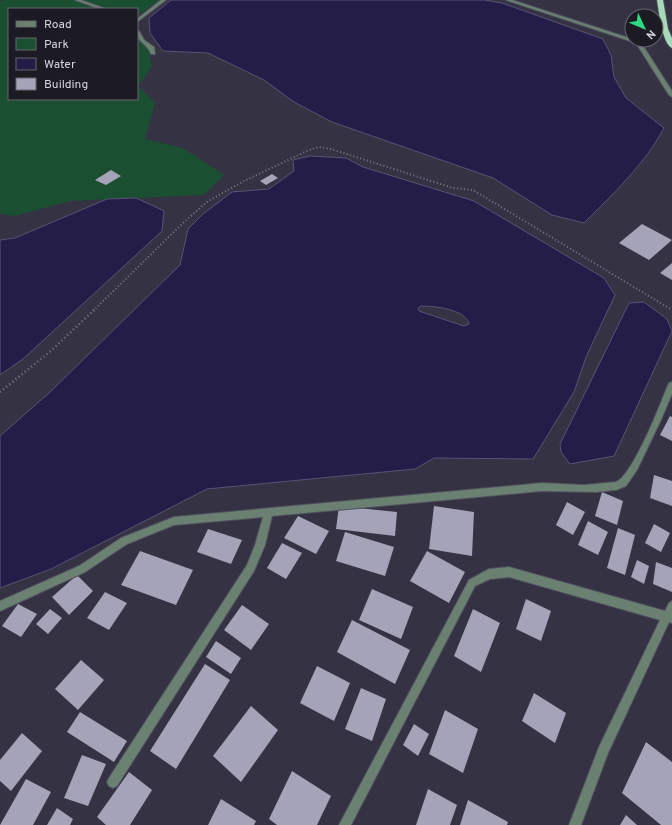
<svg xmlns="http://www.w3.org/2000/svg" width="672" height="825" viewBox="0 0 672 825" font-family="Overpass,sans-serif">
<style>
.green{fill:#1b4f32}
.water{fill:#241d47;stroke:#595475;fill-rule:evenodd}
.building{fill:#a4a3b7}
.lines{fill:none;stroke-linecap:round;stroke-linejoin:round}
.service-casing{stroke:#51505f;stroke-width:2}
.minor-casing{stroke:#51505f;stroke-width:2}
.trunk-casing{stroke:#51505f;stroke-width:2}
.path-far1{stroke:#7c7b89;stroke-width:2;stroke-dasharray:1 2.5;stroke-linecap:butt}
.path{stroke:#7c7b89;stroke-width:2.5;stroke-dasharray:1 3;stroke-linecap:butt}
.service{fill:#6a8071;fill-rule:evenodd}
.minor{fill:#6a8071;fill-rule:evenodd}
.trunk{fill:#a7d9b8;fill-rule:evenodd}
</style>
<rect width="100%" height="100%" fill="#343243"/>
<path class="green" d="M 6,0 L 159,0 L 144,11 L 137,15 L 137,9 L 9,9 L 9,99 L 137,99 L 137,34 L 146,40 L 152,66 L 138,86 L 155,103 L 145,139 L 183,148 L 224,175 L 204,195 L 70,201 L 15,216 L 0,214 L 0,1 Z"/>
<path class="water" d="M 171,0 L 485,0 L 502,3 L 603,39 L 611,55 L 614,77 L 626,98 L 664,128 C 645,164 613,194 584,223 L 552,215 L 493,178 L 332,122 L 294,102 L 264,80 L 208,53 L 163,51 L 150,33 L 149,18 Z
M 310,156 L 346,158 L 363,167 L 474,201 L 604,278 L 615,295 L 586,357 L 574,392 L 533,459 L 434,458 L 415,469 L 207,489 L 51,569 L 0,588 L 0,436 L 49,393 L 180,265 L 188,229 L 203,214 L 232,192 L 269,189 L 294,171 L 293,160 ZM 421,306 C 433,306 466,309 469,324 L 464,326 L 419,311 L 418,308 Z
M 136,198 L 164,211 L 162,231 L 23,359 L 0,375 L 0,240 L 15,238 L 107,199 Z
M 644,302 L 667,319 L 672,331 L 614,456 L 570,464 L 561,452 L 560,444 L 629,303 Z"/>
<path class="building" d="M 111,170 L 121,176 L 106,185 L 95,180 Z
M 272,174 L 278,178 L 266,185 L 260,181 Z
M 642,224 L 672,240 L 649,260 L 619,243 Z
M 672,263 L 672,280 L 660,273 Z
M 670,416 L 672,417 L 672,441 L 660,435 Z
M 654,475 L 672,481 L 672,506 L 650,498 Z
M 602,492 L 623,501 L 617,525 L 595,516 Z
M 567,502 L 585,512 L 573,535 L 556,525 Z
M 339,506 L 397,512 L 395,536 L 336,529 Z
M 434,506 L 474,512 L 472,556 L 429,549 Z
M 298,516 L 329,531 L 316,554 L 284,538 Z
M 588,521 L 608,532 L 598,555 L 578,545 Z
M 654,524 L 670,533 L 661,552 L 645,543 Z
M 618,528 L 635,535 L 625,575 L 607,568 Z
M 208,529 L 242,540 L 231,564 L 197,552 Z
M 345,532 L 394,547 L 385,576 L 336,561 Z
M 282,543 L 302,553 L 286,579 L 267,568 Z
M 140,551 L 193,570 L 176,605 L 121,585 Z
M 427,551 L 465,572 L 449,603 L 410,581 Z
M 637,560 L 649,566 L 644,584 L 631,577 Z
M 656,562 L 672,568 L 672,592 L 653,584 Z
M 77,575 L 93,591 L 69,615 L 52,597 Z
M 372,589 L 413,607 L 401,639 L 359,620 Z
M 105,592 L 127,603 L 109,630 L 87,618 Z
M 526,599 L 551,611 L 541,641 L 516,629 Z
M 18,604 L 37,614 L 21,637 L 2,626 Z
M 242,605 L 269,624 L 251,650 L 224,630 Z
M 50,609 L 62,618 L 48,634 L 36,624 Z
M 473,609 L 500,623 L 481,672 L 454,656 Z
M 352,620 L 410,650 L 395,684 L 337,652 Z
M 216,641 L 241,658 L 231,674 L 206,657 Z
M 81,660 L 104,680 L 78,710 L 55,689 Z
M 205,664 L 230,680 L 176,769 L 150,751 Z
M 317,666 L 350,683 L 334,721 L 300,703 Z
M 361,688 L 386,699 L 372,741 L 345,729 Z
M 534,693 L 566,713 L 555,743 L 522,721 Z
M 251,706 L 278,730 L 241,782 L 213,756 Z
M 445,710 L 478,729 L 463,773 L 429,754 Z
M 80,712 L 127,741 L 114,762 L 67,732 Z
M 414,724 L 429,734 L 418,756 L 403,745 Z
M 22,733 L 42,751 L 11,791 L 0,781 L 0,760 Z
M 646,742 L 672,762 L 672,825 L 661,825 L 622,793 Z
M 82,755 L 106,764 L 88,806 L 64,798 Z
M 292,771 L 331,796 L 317,825 L 277,825 L 269,819 Z
M 129,772 L 152,790 L 130,825 L 106,825 L 97,817 Z
M 26,779 L 51,792 L 33,825 L 0,825 Z
M 428,789 L 457,805 L 450,825 L 416,825 Z
M 221,799 L 256,821 L 254,825 L 208,825 Z
M 468,800 L 508,822 L 507,825 L 460,825 Z
M 57,808 L 73,819 L 70,825 L 47,825 Z
M 626,815 L 637,825 L 620,825 Z"/>
<g class="lines">
<g class="service-casing">
<path id="service" d="M 75,0 L 81,0 L 106,9 L 100,9 Z
M 161,0 L 166,0 L 137,22 L 137,19 Z
M 506,0 L 512,0 L 632,39 L 632,40 L 640,41 L 672,91 L 672,97 L 669,95 L 636,43 Z
M 137,31 L 139,31 L 144,40 L 154,47 L 155,54 L 151,54 C 148,44 137,43 137,31 Z"/>
</g>
<g class="minor-casing">
<path id="minor" d="M 672,382 L 672,394 L 660,422 L 637,470 L 626,486 L 616,490 L 596,492 L 542,491 L 272,516 L 265,545 L 254,571 L 117,786 L 113,788 L 109,786 L 107,782 L 109,778 L 247,565 L 255,545 L 263,517 L 174,525 L 127,544 L 85,572 L 0,611 L 0,601 L 79,566 L 121,538 L 174,517 L 542,483 L 584,485 L 616,482 C 633,475 660,405 668,385 L 669,383 Z
M 509,567 L 665,611 L 669,603 L 672,601 L 672,623 L 669,622 L 608,753 L 581,825 L 569,825 L 599,747 L 660,620 L 509,577 L 490,579 L 475,586 L 351,825 L 339,825 L 469,580 L 489,569 Z"/>
</g>
<g class="trunk-casing">
<path id="trunk" d="M 657,0 L 663,0 L 668,29 L 672,38 L 672,48 C 662,43 659,11 657,0 Z"/>
</g>
<path class="path-far1" d="M 93,311 L 183,223 L 207,202 L 242,182 L 309,150 L 319,147 L 331,149 L 453,188 L 473,190 L 672,310"/>
<path class="path" d="M 0,392 L 52,350 L 94,310"/>
<use href="#service" class="service"/>
<use href="#minor" class="minor"/>
<use href="#trunk" class="trunk"/>
</g>
<rect x="8" y="8" width="130" height="92" fill="#1c1b23" stroke="#66666f"/>
<rect x="16" y="21" width="20" height="6" fill="#6a8071" stroke="#66666f"/>
<text x="44" y="28" font-size="12" fill="#d6d6e0">Road</text>
<rect x="16" y="38" width="20" height="12" fill="#1b4f32" stroke="#66666f"/>
<text x="44" y="48" font-size="12" fill="#d6d6e0">Park</text>
<rect x="16" y="58" width="20" height="12" fill="#241d47" stroke="#66666f"/>
<text x="44" y="68" font-size="12" fill="#d6d6e0">Water</text>
<rect x="16" y="78" width="20" height="12" fill="#a4a3b7" stroke="#66666f"/>
<text x="44" y="88" font-size="12" fill="#d6d6e0">Building</text>
<g transform="translate(644 28) rotate(134)"><circle r="19" fill="#1c1b23" stroke="#66666f"/>
<path d="M0-3L7 15L0 10L-7 15Z" fill="#2cd884"/>
<text y="-6" font-size="11" font-weight="bold" text-anchor="middle" fill="#d6d6e0">N</text>
</g>
</svg>
